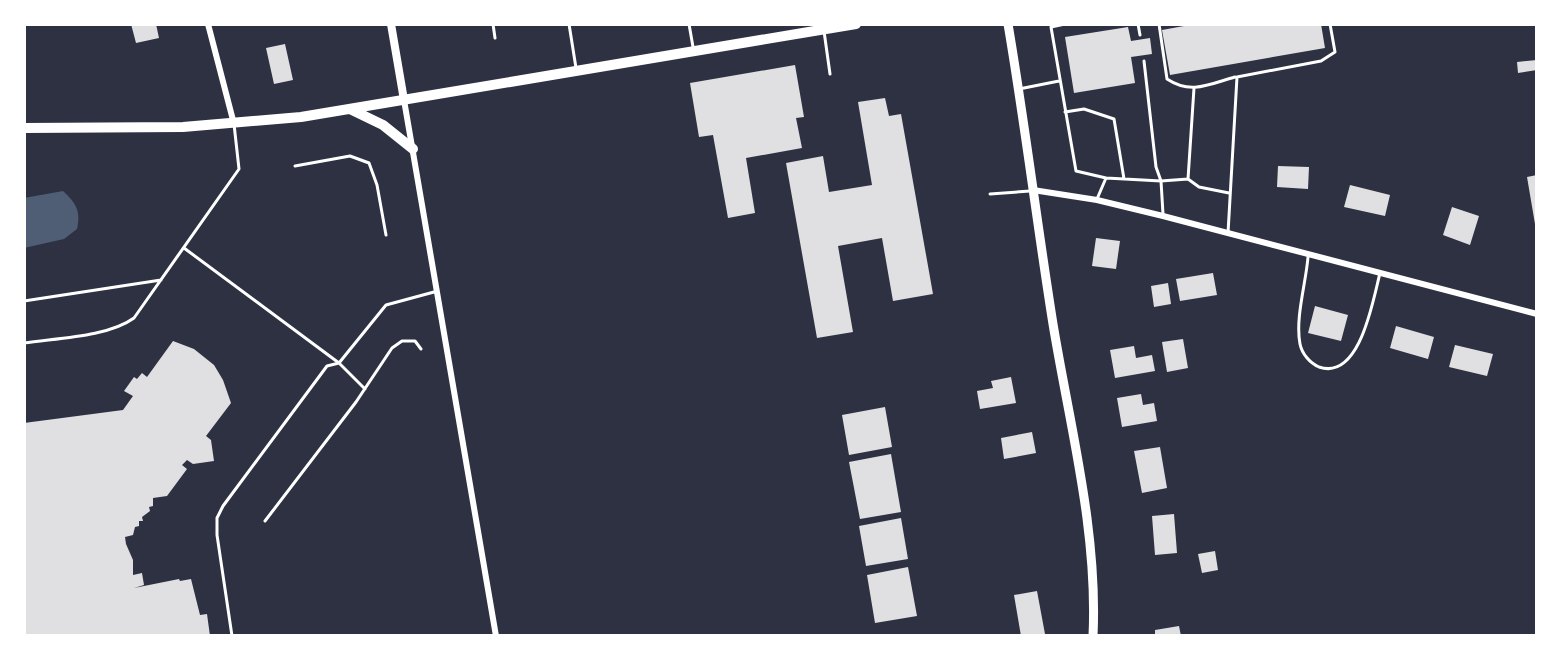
<svg xmlns="http://www.w3.org/2000/svg" width="1561" height="660" viewBox="0 0 1561 660" font-family="Jost,sans-serif">
<style>
.water{fill:#4f5d75}
.building{fill:#e0e0e3}
.lines{fill:none;stroke-linecap:round;stroke-linejoin:round}
.service{stroke:#fff;stroke-width:3}
.minor{stroke:#fff;stroke-width:6}
.tertiary{stroke:#fff;stroke-width:8}
.secondary{stroke:#fff;stroke-width:9}
.primary{stroke:#fff;stroke-width:10}
</style>
<rect width="100%" height="100%" fill="#2d3142"/>
<path class="water" d="M 63,191 C 76,203 81,211 77,229 L 64,239 L 24,248 L 24,198 Z"/>
<path class="building" d="M 131,24 L 156,24 L 159,38 L 136,43 Z
M 1195,24 L 1321,24 L 1325,48 L 1170,75 L 1162,30 Z
M 1128,27 L 1131,41 L 1150,38 L 1152,54 L 1131,57 L 1135,83 L 1074,93 L 1065,37 Z
M 285,44 L 293,80 L 274,84 L 266,48 Z
M 1537,60 L 1537,70 L 1518,73 L 1517,62 Z
M 795,65 L 804,117 L 796,118 L 802,148 L 746,158 L 755,213 L 728,218 L 713,135 L 699,137 L 690,83 Z
M 885,98 L 889,116 L 901,114 L 933,294 L 893,301 L 882,238 L 838,246 L 853,332 L 817,338 L 786,163 L 823,156 L 829,192 L 872,185 L 858,102 Z
M 1278,166 L 1309,167 L 1308,189 L 1277,187 Z
M 1537,175 L 1537,224 L 1535,224 L 1527,177 Z
M 1350,185 L 1390,195 L 1385,216 L 1344,207 Z
M 1452,207 L 1479,216 L 1470,245 L 1443,235 Z
M 1096,238 L 1120,241 L 1116,269 L 1092,266 Z
M 1213,273 L 1217,295 L 1180,301 L 1176,279 Z
M 1168,283 L 1171,304 L 1154,307 L 1151,286 Z
M 1315,306 L 1348,315 L 1341,341 L 1308,333 Z
M 1396,326 L 1434,337 L 1428,359 L 1390,348 Z
M 1183,339 L 1188,368 L 1167,372 L 1162,342 Z
M 173,341 L 194,349 L 214,365 L 223,380 L 231,403 L 206,436 L 211,440 L 214,461 L 193,464 L 187,460 L 182,465 L 187,469 L 167,496 L 153,498 L 153,506 L 149,507 L 150,511 L 142,517 L 143,521 L 139,521 L 139,526 L 135,527 L 133,535 L 125,537 L 126,544 L 133,560 L 133,575 L 142,573 L 144,585 L 134,588 L 179,579 L 180,581 L 191,579 L 200,615 L 207,614 L 210,636 L 24,636 L 24,423 L 123,410 L 133,396 L 124,391 L 134,377 L 137,379 L 142,373 L 147,377 Z
M 1455,345 L 1493,354 L 1487,376 L 1449,367 Z
M 1134,346 L 1136,358 L 1152,355 L 1155,371 L 1115,378 L 1110,350 Z
M 1011,377 L 1016,403 L 980,409 L 977,391 L 993,388 L 991,381 Z
M 1141,394 L 1143,405 L 1154,403 L 1157,421 L 1122,427 L 1117,398 Z
M 885,407 L 892,447 L 849,455 L 842,415 Z
M 1032,432 L 1036,453 L 1004,459 L 1001,438 Z
M 1160,447 L 1167,488 L 1142,493 L 1134,451 Z
M 891,454 L 901,512 L 860,519 L 849,462 Z
M 1174,514 L 1177,553 L 1155,555 L 1152,516 Z
M 901,518 L 908,559 L 866,566 L 859,526 Z
M 1215,551 L 1218,570 L 1202,573 L 1198,554 Z
M 908,567 L 917,616 L 875,623 L 867,575 Z
M 1037,591 L 1045,634 L 1021,636 L 1014,595 Z
M 1179,626 L 1181,636 L 1155,636 L 1155,630 Z"/>
<g class="lines">
<path class="service" d="M 493,24 L 495,38
M 569,24 L 576,68
M 689,24 L 693,47
M 823,24 L 830,74
M 1065,24 L 1051,27 L 1076,171 L 1106,178
M 1138,24 L 1140,35
M 1159,24 L 1167,79 C 1191,95 1210,84 1235,77
M 1019,89 L 1059,81
M 1065,112 L 1084,109 L 1114,119 L 1124,179
M 295,166 L 350,156 L 369,163 L 377,185 L 386,235
M 1188,179 L 1199,187 L 1229,193
M 990,194 L 1030,191
M 1097,199 L 1106,178 L 1161,181 L 1156,167 L 1144,61
M 1163,214 L 1161,181 L 1188,179 L 1194,88
M 1228,233 L 1237,77 L 1321,61 L 1335,52 L 1330,24
M 184,248 L 339,363 L 386,305 L 434,292
M 1308,257 C 1306,283 1295,318 1300,344 C 1302,354 1310,363 1319,367 C 1360,381 1373,300 1380,273
M 24,301 L 161,280
M 24,343 C 57,338 108,337 134,318 L 239,169 L 234,124
M 265,521 L 356,402 L 392,348 L 402,341 L 415,341 L 421,349
M 232,636 L 217,535 L 217,518 L 223,506 L 327,366 L 339,363 L 365,389"/>
<path class="minor" d="M 208,24 L 234,124
M 404,100 L 496,636
M 1033,190 L 1097,200 L 1163,216 L 1537,314"/>
<path class="tertiary" d="M 391,24 L 404,100"/>
<path class="secondary" d="M 1008,24 C 1025,124 1037,224 1053,324 C 1070,427 1098,531 1093,636"/>
<path class="primary" d="M 352,110 L 383,125 L 413,149
M 24,128 L 183,127 L 301,117 L 856,24"/>
</g>
<rect width="1561" height="660" fill="none" stroke="#ffffff" stroke-width="52"/>
</svg>
